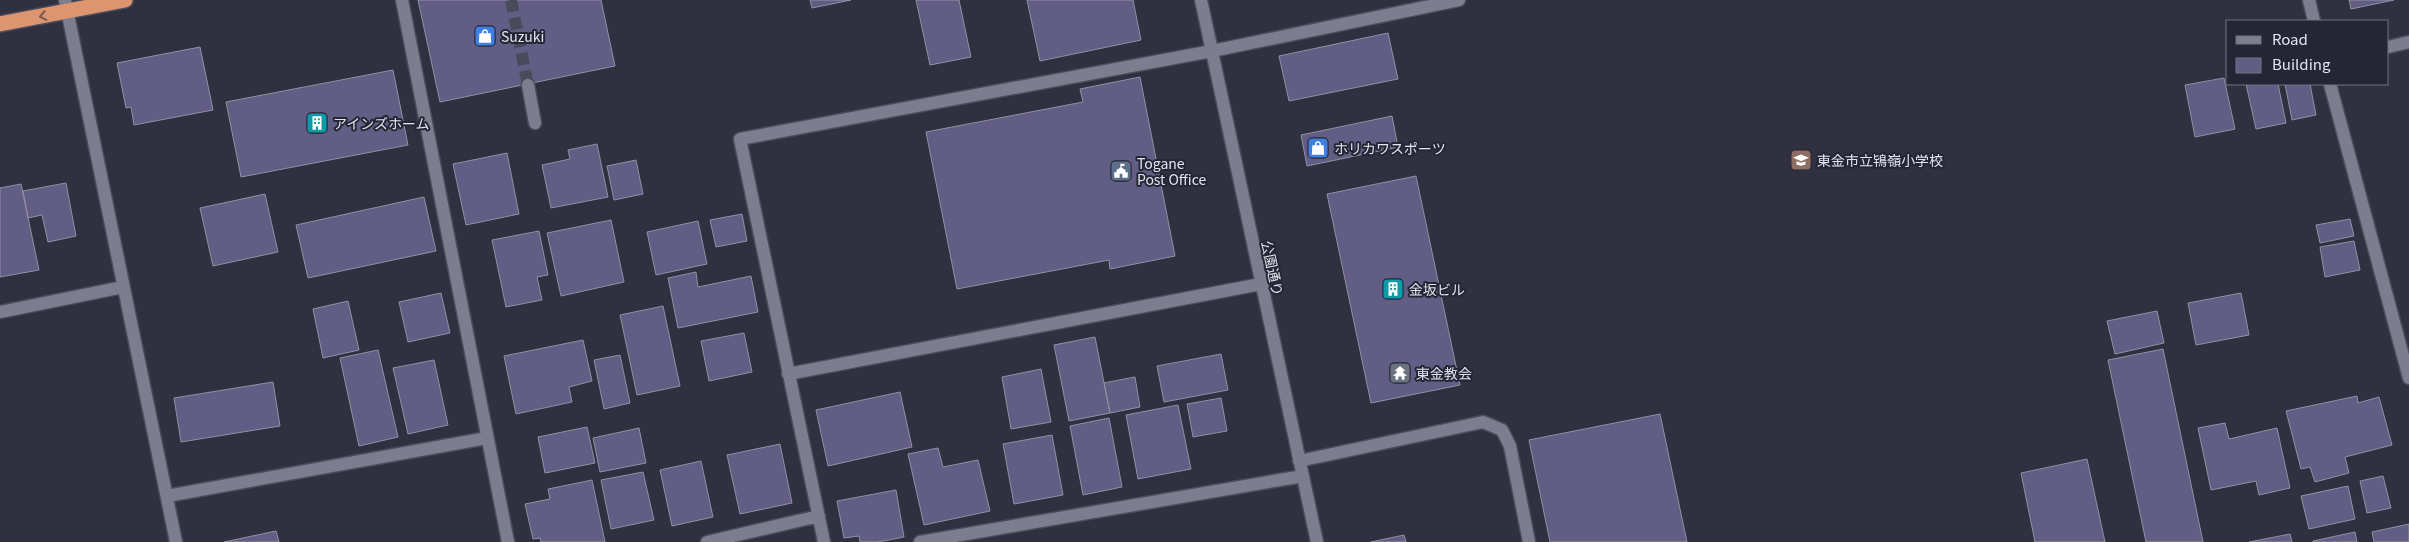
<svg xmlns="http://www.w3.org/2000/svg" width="2409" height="542" viewBox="0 0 2409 542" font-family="Georgia,'Noto Sans JP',serif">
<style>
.building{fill:#625d84;stroke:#9290a3}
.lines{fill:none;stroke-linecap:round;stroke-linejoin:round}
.minor-tunnel{stroke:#4a4b5a;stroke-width:12;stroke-dasharray:12 6;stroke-linecap:butt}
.minor-casing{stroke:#4c4d5a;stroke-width:15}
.highway-casing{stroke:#4c4d5a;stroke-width:18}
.minor{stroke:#7c7e90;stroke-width:12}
.highway{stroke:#dd9570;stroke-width:15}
.oneway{stroke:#785850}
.labels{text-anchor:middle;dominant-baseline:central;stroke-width:4;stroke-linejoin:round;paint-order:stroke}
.poi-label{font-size:14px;fill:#e2e3ed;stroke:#252635;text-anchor:start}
.street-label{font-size:14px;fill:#e2e3ed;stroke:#252635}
</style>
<rect width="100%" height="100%" fill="#2f3040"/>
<path class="building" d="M 418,0 L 601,0 L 615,66 L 440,102 Z
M 810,0 L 851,0 L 812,8 Z
M 916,0 L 959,0 L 971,57 L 930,65 Z
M 1027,0 L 1133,0 L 1141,40 L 1040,61 Z
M 2349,0 L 2394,0 L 2351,9 Z
M 1388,33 L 1398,79 L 1289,101 L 1279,56 Z
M 200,47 L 213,110 L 134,125 L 131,107 L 126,108 L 117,63 Z
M 393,70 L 408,145 L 241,177 L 226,102 Z
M 1140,77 L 1175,256 L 1110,269 L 1109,260 L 957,289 L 926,132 L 1083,102 L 1080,89 Z
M 2224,78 L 2235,129 L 2195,137 L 2185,85 Z
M 2246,84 L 2278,84 L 2286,123 L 2256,129 Z
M 2285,84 L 2310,84 L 2316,115 L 2292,120 Z
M 1392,116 L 1398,147 L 1307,166 L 1301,135 Z
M 597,144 L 608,197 L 551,208 L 542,165 L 570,159 L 568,150 Z
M 507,153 L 519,214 L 466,225 L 453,164 Z
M 636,160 L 643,194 L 614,200 L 607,166 Z
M 1416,176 L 1460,385 L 1371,403 L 1327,194 Z
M 66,183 L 76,236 L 48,242 L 42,215 L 28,218 L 23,191 Z
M 21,184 L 39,270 L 0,277 L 0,188 Z
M 265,194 L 278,252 L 213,266 L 200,208 Z
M 424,197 L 436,251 L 308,278 L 296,225 Z
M 742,214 L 747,241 L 716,247 L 710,220 Z
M 2350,219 L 2354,236 L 2320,243 L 2316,225 Z
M 611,220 L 624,282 L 561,296 L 547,233 Z
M 698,221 L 707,264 L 656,275 L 647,232 Z
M 539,231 L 548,275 L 537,277 L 542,300 L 506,307 L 492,240 Z
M 2354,241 L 2360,270 L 2325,277 L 2320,247 Z
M 696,272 L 698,287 L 751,276 L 758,312 L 678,328 L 668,278 Z
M 441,293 L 450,333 L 408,342 L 399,302 Z
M 2241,293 L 2249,335 L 2196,345 L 2188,303 Z
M 348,301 L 359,350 L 323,358 L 313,309 Z
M 663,306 L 680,386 L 637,395 L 620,315 Z
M 2157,311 L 2164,343 L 2115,354 L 2107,321 Z
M 744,333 L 752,372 L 709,381 L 701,341 Z
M 1095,337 L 1110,413 L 1069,421 L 1054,345 Z
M 583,340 L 592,381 L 569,387 L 572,402 L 516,414 L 504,356 Z
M 2163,349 L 2203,542 L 2146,542 L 2108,360 Z
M 378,350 L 398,437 L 359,446 L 340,358 Z
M 1221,354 L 1228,390 L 1164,402 L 1157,366 Z
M 620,355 L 630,403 L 604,409 L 594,360 Z
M 434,360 L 448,425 L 408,434 L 393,368 Z
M 1041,369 L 1051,422 L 1011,429 L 1002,377 Z
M 1135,377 L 1140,407 L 1110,413 L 1104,383 Z
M 273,382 L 280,426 L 181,442 L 174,398 Z
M 900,392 L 912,447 L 828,466 L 816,410 Z
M 2357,396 L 2358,403 L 2379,397 L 2392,445 L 2345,457 L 2349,473 L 2315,482 L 2310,467 L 2301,469 L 2286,411 Z
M 1221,398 L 1227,431 L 1193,437 L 1187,404 Z
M 1178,405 L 1191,469 L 1138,479 L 1126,415 Z
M 1660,414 L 1687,542 L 1550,542 L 1529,440 Z
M 1109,418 L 1122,487 L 1083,495 L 1070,426 Z
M 2225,423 L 2229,439 L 2277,428 L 2290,488 L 2259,495 L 2256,481 L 2211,490 L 2198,428 Z
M 587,427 L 595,463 L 545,473 L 538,437 Z
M 639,428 L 646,463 L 600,472 L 593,438 Z
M 1052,435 L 1063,495 L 1014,504 L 1003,444 Z
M 780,444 L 792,503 L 740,514 L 727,455 Z
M 938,448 L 943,467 L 978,460 L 990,511 L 924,525 L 908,454 Z
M 2087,459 L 2105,542 L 2035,542 L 2021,473 Z
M 701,461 L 713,517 L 672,526 L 660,470 Z
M 643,472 L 654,520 L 611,529 L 601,480 Z
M 2383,476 L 2391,508 L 2367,513 L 2360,481 Z
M 592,480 L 605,542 L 541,542 L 540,538 L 533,539 L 525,504 L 550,499 L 548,489 Z
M 2348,486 L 2355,519 L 2309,529 L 2301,496 Z
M 896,490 L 904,537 L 878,542 L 860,542 L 859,536 L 844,538 L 837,501 Z
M 2409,524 L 2409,542 L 2374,542 L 2372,532 Z
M 276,531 L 279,542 L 224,542 Z
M 2355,532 L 2357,542 L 2313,542 L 2313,541 Z
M 2290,534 L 2292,542 L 2249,542 Z
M 1404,535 L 1406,542 L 1371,542 Z"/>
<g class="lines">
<path class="minor-tunnel" d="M 511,0 L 528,85"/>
<g class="minor-casing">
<path id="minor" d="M 65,0 L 176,542
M 402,0 L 508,542
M 1201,0 L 1317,542
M 2309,0 L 2314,21
M 2388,47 L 2409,42
M 2330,84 L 2409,378
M 528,85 L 535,123
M 0,312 L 123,287
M 788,374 L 1261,284
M 1299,461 L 1483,422 L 1502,430 L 1510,446 L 1529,542
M 167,496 L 487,438
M 707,542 L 819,516
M 824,542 L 740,139 L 1212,51 L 1459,0
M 920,542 L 1303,476"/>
</g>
<g class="highway-casing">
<path id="highway" d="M 0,24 L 125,0"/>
</g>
<use href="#minor" class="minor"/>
<use href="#highway" class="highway"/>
</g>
<defs><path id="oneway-chevron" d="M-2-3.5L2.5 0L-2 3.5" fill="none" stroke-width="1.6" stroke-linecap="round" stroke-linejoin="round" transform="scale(1.25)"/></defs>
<use class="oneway" href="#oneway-chevron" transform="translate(43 16) rotate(169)"/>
<defs>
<g id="shop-square" transform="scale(1.125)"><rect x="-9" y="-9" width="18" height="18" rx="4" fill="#3f7fe0" stroke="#252635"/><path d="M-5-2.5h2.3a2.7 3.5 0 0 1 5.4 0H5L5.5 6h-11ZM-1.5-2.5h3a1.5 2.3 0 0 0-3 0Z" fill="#fff"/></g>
<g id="building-square" transform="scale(1.125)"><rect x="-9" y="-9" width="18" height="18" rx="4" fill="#0f9aa8" stroke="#252635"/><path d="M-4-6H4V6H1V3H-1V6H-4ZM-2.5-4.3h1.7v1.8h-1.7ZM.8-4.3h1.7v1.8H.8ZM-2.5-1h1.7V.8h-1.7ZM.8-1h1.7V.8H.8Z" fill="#fff"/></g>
<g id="school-square" transform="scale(1.125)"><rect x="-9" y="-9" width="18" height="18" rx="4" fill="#8d6e63" stroke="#252635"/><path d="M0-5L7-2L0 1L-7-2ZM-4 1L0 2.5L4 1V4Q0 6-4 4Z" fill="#fff"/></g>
<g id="civic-square" transform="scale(1.125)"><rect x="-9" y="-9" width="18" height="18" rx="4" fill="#5c6f8a" stroke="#252635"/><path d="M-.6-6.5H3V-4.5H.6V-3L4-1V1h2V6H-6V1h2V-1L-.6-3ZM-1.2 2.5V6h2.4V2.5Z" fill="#fff"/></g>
<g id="temple-square" transform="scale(1.125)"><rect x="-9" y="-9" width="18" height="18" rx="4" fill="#6b7280" stroke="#252635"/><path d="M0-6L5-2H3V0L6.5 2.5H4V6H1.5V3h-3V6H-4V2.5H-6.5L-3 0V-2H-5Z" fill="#fff"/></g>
</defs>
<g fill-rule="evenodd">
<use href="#shop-square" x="485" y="36"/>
<use href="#building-square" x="317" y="123"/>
<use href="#shop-square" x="1318" y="148"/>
<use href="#school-square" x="1801" y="160"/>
<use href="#civic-square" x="1121" y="171"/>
<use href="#building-square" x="1393" y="289"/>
<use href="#temple-square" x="1400" y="373"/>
</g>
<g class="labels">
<g class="poi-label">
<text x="501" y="36">Suzuki</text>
<text x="333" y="123">アインズホーム</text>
<text x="1334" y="148">ホリカワスポーツ</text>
<text x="1817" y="160">東金市立鴇嶺小学校</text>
<text x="1137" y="163">Togane<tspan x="1137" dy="16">Post Office</tspan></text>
<text x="1409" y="289">金坂ビル</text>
<text x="1416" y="373">東金教会</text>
</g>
<g class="street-label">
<text transform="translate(1273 268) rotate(78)">公園通り</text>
</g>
</g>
<rect x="2226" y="20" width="162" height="65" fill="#252635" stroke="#71727f"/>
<rect x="2236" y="36" width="25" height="8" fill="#7c7e90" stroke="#71727f"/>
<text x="2272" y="45" font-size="15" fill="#e2e3ed">Road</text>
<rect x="2236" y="58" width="25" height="15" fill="#625d84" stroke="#71727f"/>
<text x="2272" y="70" font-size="15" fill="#e2e3ed">Building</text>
</svg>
